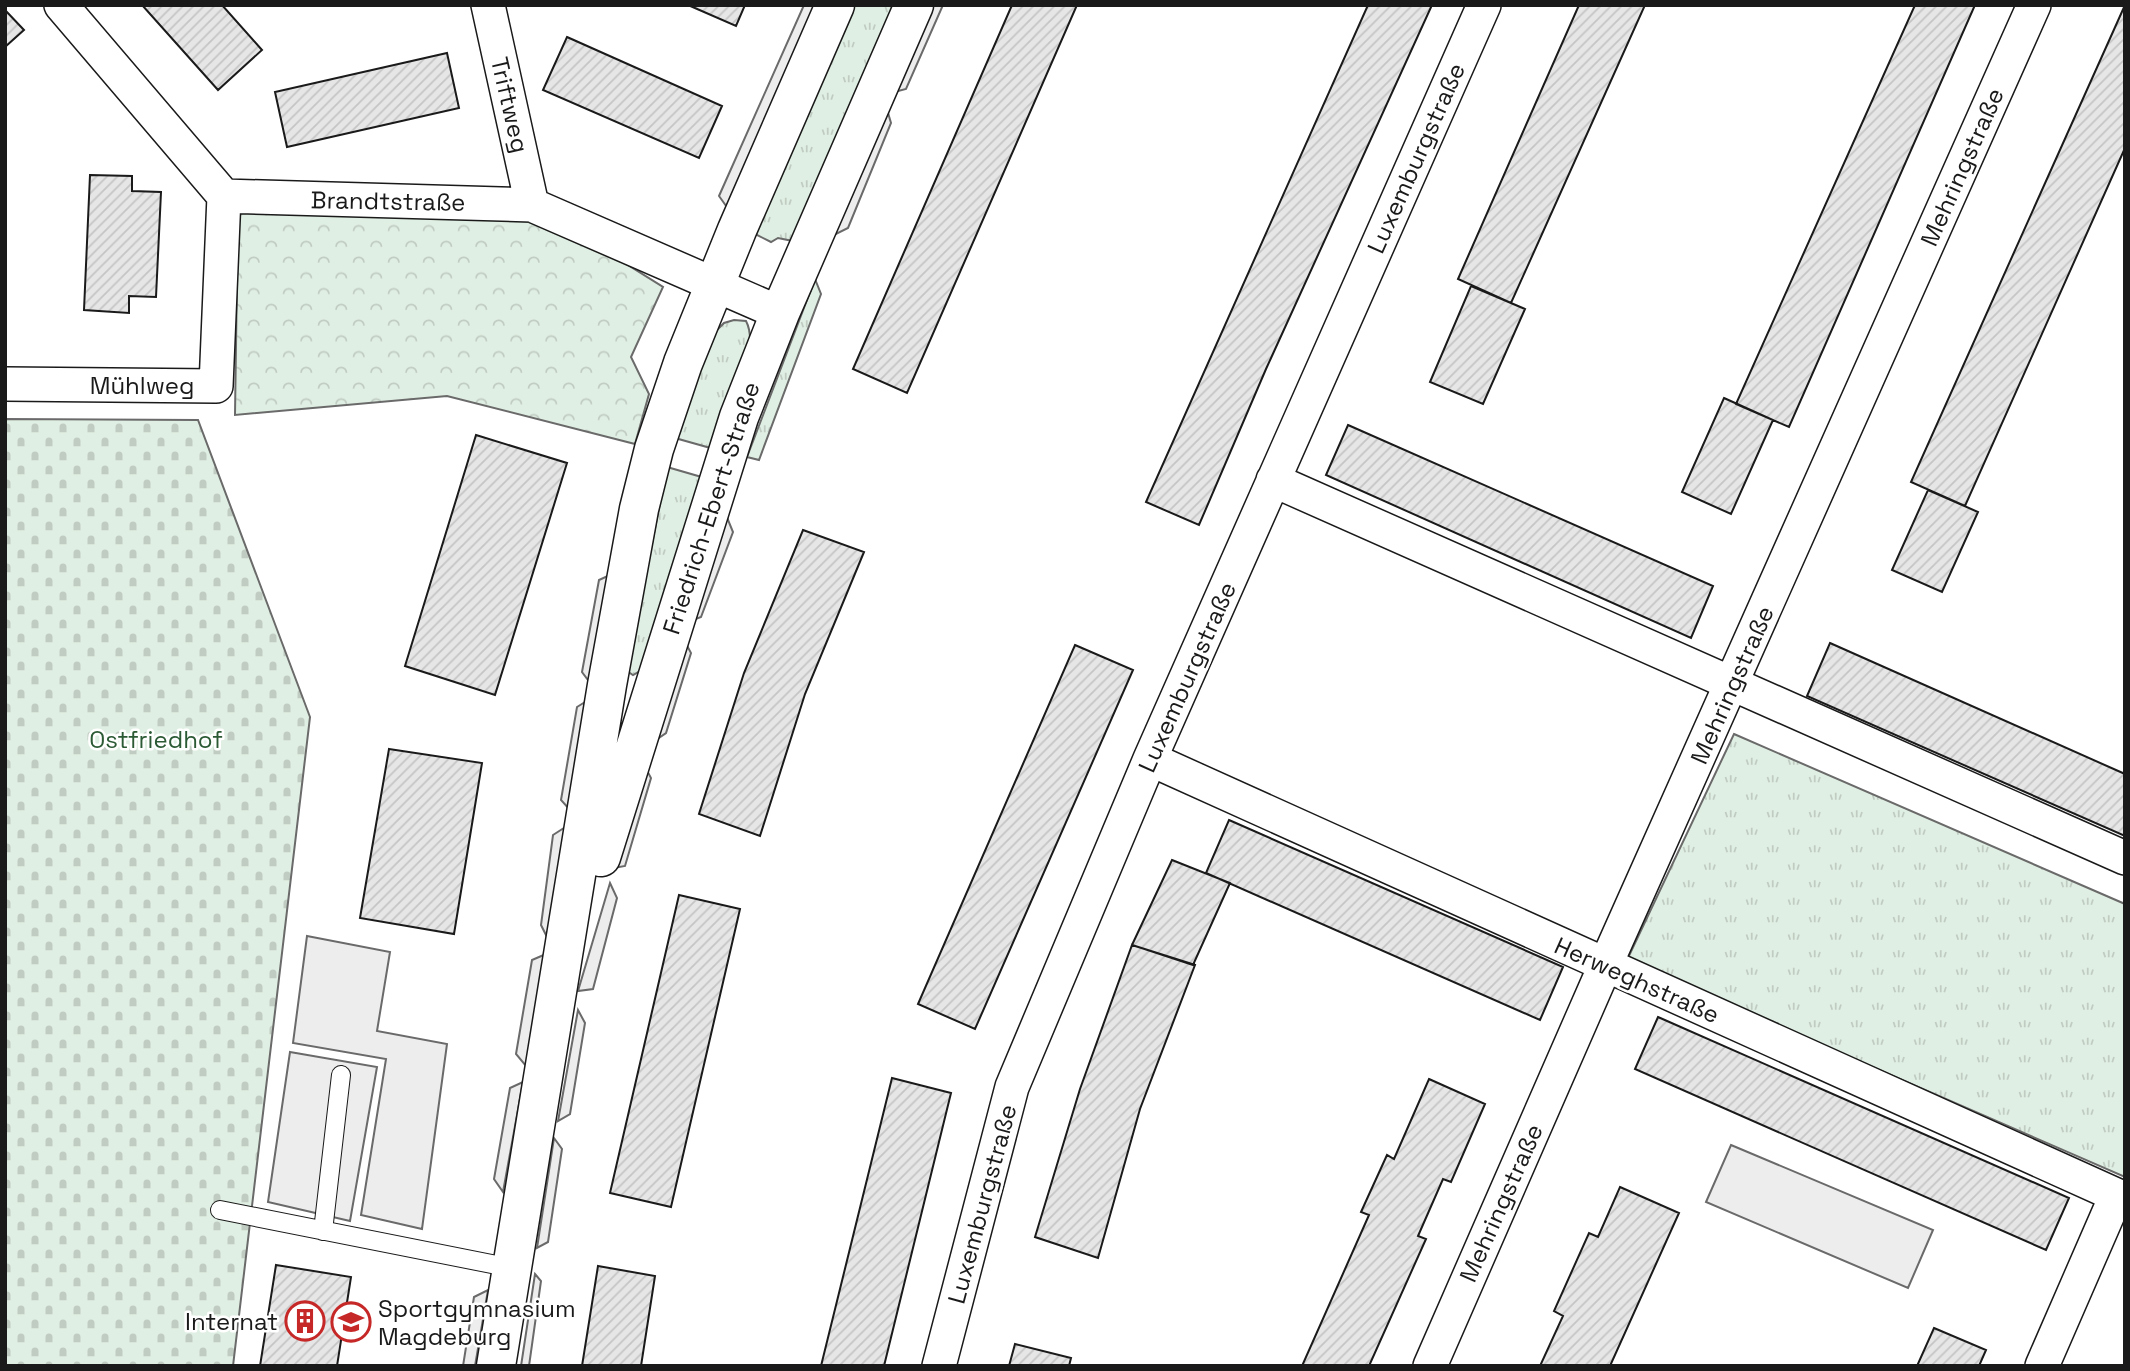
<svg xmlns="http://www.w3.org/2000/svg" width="2130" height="1371" viewBox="0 0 2130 1371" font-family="'Space Grotesk',sans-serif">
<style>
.grass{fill:url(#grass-tufts);stroke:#6a6a6a;stroke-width:2}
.cemetery{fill:url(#cemetery-stones);stroke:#6a6a6a;stroke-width:2}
.park{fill:url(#park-crowns);stroke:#6a6a6a;stroke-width:2}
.parking{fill:#ededed;stroke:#6a6a6a;stroke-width:2}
.building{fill:url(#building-hatch);stroke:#1a1a1a;stroke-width:2}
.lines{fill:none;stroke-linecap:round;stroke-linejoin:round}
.service-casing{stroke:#1a1a1a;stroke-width:20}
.minor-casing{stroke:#1a1a1a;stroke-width:36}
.tertiary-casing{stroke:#1a1a1a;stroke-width:41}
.service{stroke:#fff;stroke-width:18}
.minor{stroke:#fff;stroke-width:33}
.tertiary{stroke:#fff;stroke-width:38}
.labels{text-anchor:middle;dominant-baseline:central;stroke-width:5;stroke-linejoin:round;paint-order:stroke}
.street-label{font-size:24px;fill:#1a1a1a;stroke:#fff}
.park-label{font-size:24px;fill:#2b5a34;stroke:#fff}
.poi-label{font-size:24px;fill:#1a1a1a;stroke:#fff;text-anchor:start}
</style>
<defs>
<pattern id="grass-tufts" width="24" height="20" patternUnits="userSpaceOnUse" patternTransform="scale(1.75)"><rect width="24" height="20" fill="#e0efe3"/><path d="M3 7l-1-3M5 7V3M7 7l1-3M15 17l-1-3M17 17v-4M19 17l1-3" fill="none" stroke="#c0ccc2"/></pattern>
<pattern id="cemetery-stones" width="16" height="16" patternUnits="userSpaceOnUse" patternTransform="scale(1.75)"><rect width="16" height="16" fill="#e0efe3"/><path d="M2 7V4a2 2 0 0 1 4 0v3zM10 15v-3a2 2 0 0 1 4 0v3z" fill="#c0ccc2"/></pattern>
<pattern id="park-crowns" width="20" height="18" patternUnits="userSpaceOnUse" patternTransform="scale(1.75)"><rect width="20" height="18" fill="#e0efe3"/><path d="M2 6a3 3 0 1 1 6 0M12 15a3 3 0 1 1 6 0" fill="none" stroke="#c0ccc2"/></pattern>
<pattern id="building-hatch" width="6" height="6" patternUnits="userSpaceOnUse" patternTransform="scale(1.75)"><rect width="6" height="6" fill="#e6e6e6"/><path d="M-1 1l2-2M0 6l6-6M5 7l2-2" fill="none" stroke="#c5c5c5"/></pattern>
</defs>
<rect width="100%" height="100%" fill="#fff"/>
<path class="grass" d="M 853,5 L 897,5 L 793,241 L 778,238 L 771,242 L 753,233 Z
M 815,279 L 821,294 L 759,460 L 747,457 Z
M 734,320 L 746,321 C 762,351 726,418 714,449 L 675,438 L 714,333 L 724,323 Z
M 667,467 L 705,478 L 640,671 L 633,675 L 627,671 Z
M 1734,734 L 2125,904 L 2125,1177 L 1627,960 Z"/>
<path class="cemetery" d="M 5,419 L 198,420 L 310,717 L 233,1366 L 5,1366 Z"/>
<path class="park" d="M 532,205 L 663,287 L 631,357 L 649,394 L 635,444 L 447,396 L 235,415 L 238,207 Z"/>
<path class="parking" d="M 804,5 L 820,5 L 729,210 L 719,196 Z
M 929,5 L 943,5 L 906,89 L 887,94 Z
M 886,106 L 891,123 L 848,228 L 830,237 Z
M 726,515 L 733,532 L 701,617 L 688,622 Z
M 612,574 L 591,684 L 582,672 L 599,580 Z
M 683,638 L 691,653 L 666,733 L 647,746 Z
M 590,699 L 570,810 L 561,800 L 577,707 Z
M 643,763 L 651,778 L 625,866 L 614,868 Z
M 567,826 L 548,939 L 541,925 L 553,835 Z
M 610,883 L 617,898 L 593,989 L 578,991 Z
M 307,936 L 390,952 L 377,1031 L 447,1044 L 422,1229 L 361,1215 L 386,1059 L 293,1043 Z
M 546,954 L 526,1066 L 516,1054 L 532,960 Z
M 578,1010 L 585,1023 L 570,1114 L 558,1121 Z
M 290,1052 L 377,1067 L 350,1221 L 268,1202 Z
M 523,1082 L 503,1192 L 494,1179 L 510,1088 Z
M 554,1138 L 562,1149 L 548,1242 L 537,1248 Z
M 1731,1145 L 1933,1230 L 1908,1288 L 1706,1202 Z
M 535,1274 L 541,1281 L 529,1366 L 521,1366 Z
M 488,1290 L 475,1366 L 463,1366 L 474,1297 Z"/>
<path class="building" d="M 142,5 L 222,5 L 262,50 L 218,90 Z
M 688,5 L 745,5 L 736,26 Z
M 1012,5 L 1077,5 L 907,393 L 853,369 Z
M 1368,5 L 1432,5 L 1266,369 L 1199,525 L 1146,502 Z
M 1579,5 L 1645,5 L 1511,303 L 1458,279 Z
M 1915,5 L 1975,5 L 1789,427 L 1736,404 Z
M 2125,5 L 2125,148 L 1965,506 L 1911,482 Z
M 5,10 L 24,30 L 5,47 Z
M 567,37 L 722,106 L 699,158 L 543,90 Z
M 447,53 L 459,108 L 287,147 L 275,92 Z
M 90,175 L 132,176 L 132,191 L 161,192 L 156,297 L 129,296 L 129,313 L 84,310 Z
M 1471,286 L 1525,309 L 1483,404 L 1430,382 Z
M 1724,398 L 1773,420 L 1731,514 L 1682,492 Z
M 1348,425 L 1713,586 L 1691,638 L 1326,475 Z
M 476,435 L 567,463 L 495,695 L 405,666 Z
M 1928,490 L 1978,512 L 1942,592 L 1892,570 Z
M 803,530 L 864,552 L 805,694 L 760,836 L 699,814 L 744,673 Z
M 1830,643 L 2125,774 L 2125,836 L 1807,696 Z
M 1075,645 L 1133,670 L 975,1029 L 918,1004 Z
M 389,749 L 482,763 L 454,934 L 360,918 Z
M 1229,820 L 1563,967 L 1540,1020 L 1206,873 Z
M 1172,860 L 1230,883 L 1193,965 L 1132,945 Z
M 679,895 L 740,909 L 671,1207 L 610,1193 Z
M 1132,945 L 1195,965 L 1140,1109 L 1098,1258 L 1035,1237 L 1080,1089 Z
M 1658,1017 L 2069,1198 L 2046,1250 L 1635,1069 Z
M 892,1078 L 951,1093 L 884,1366 L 821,1366 Z
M 1429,1079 L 1485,1104 L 1451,1182 L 1443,1179 L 1418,1236 L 1426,1239 L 1369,1366 L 1302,1366 L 1369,1215 L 1361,1212 L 1387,1155 L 1394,1159 Z
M 1620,1187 L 1679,1213 L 1610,1366 L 1540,1366 L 1563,1316 L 1554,1311 L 1589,1233 L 1598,1237 Z
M 276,1265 L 351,1277 L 337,1366 L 260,1366 Z
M 598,1266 L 655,1276 L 641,1366 L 582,1366 Z
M 1934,1328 L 1986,1350 L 1979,1366 L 1917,1366 Z
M 1015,1344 L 1071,1358 L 1069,1366 L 1009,1366 Z"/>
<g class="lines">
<g class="service-casing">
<path id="service" d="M 220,1210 L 512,1268
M 323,1231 L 341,1075"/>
</g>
<g class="minor-casing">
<path id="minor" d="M 61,5 L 224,196 L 532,205 L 780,313
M 488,5 L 532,205
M 5,384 L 216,386 L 224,196
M 1273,480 L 2125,858
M 1150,759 L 2125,1199
M 939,1366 L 1012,1087 L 1150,759 L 1484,5
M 1430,1366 L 1605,966 L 2034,5
M 2042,1366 L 2116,1196"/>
</g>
<g class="tertiary-casing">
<path id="tertiary" d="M 601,857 L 739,417 L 780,313 L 914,5
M 496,1366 L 607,685 L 639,509 L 654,449 L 683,363 L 737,230 L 835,5"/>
</g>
<use href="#service" class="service"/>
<use href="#minor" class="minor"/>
<use href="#tertiary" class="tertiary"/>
</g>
<defs>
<g id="building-ring" transform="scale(2.0125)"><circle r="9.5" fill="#fff" stroke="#c62828" stroke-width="1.5"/><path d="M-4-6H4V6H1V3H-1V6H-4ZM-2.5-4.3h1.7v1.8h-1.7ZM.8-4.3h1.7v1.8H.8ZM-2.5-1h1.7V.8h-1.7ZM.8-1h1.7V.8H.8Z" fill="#c62828"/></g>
<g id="school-ring" transform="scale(2.0125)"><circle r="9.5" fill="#fff" stroke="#c62828" stroke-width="1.5"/><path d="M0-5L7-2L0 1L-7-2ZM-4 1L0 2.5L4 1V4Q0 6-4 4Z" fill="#c62828"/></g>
</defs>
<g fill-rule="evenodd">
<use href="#building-ring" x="305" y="1321"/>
<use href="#school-ring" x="351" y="1322"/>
</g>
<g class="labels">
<g class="street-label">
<text transform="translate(510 105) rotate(77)">Triftweg</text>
<text transform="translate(1416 158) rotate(-66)">Luxemburgstraße</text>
<text transform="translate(1962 167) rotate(-66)">Mehringstraße</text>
<text transform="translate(388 201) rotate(1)">Brandtstraße</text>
<text x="142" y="385">Mühlweg</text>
<text transform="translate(711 508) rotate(-72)">Friedrich-Ebert-Straße</text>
<text transform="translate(1187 677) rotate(-66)">Luxemburgstraße</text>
<text transform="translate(1732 685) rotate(-66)">Mehringstraße</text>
<text transform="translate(1637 980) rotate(24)">Herweghstraße</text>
<text transform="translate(1501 1203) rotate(-66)">Mehringstraße</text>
<text transform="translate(982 1204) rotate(-75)">Luxemburgstraße</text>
</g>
<g class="park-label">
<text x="156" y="739">Ostfriedhof</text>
</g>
<g class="poi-label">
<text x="378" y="1308">Sportgymnasium<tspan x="378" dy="28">Magdeburg</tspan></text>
<text x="278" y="1321" text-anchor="end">Internat</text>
</g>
</g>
<rect width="2130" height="1371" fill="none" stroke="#1a1a1a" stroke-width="14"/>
</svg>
